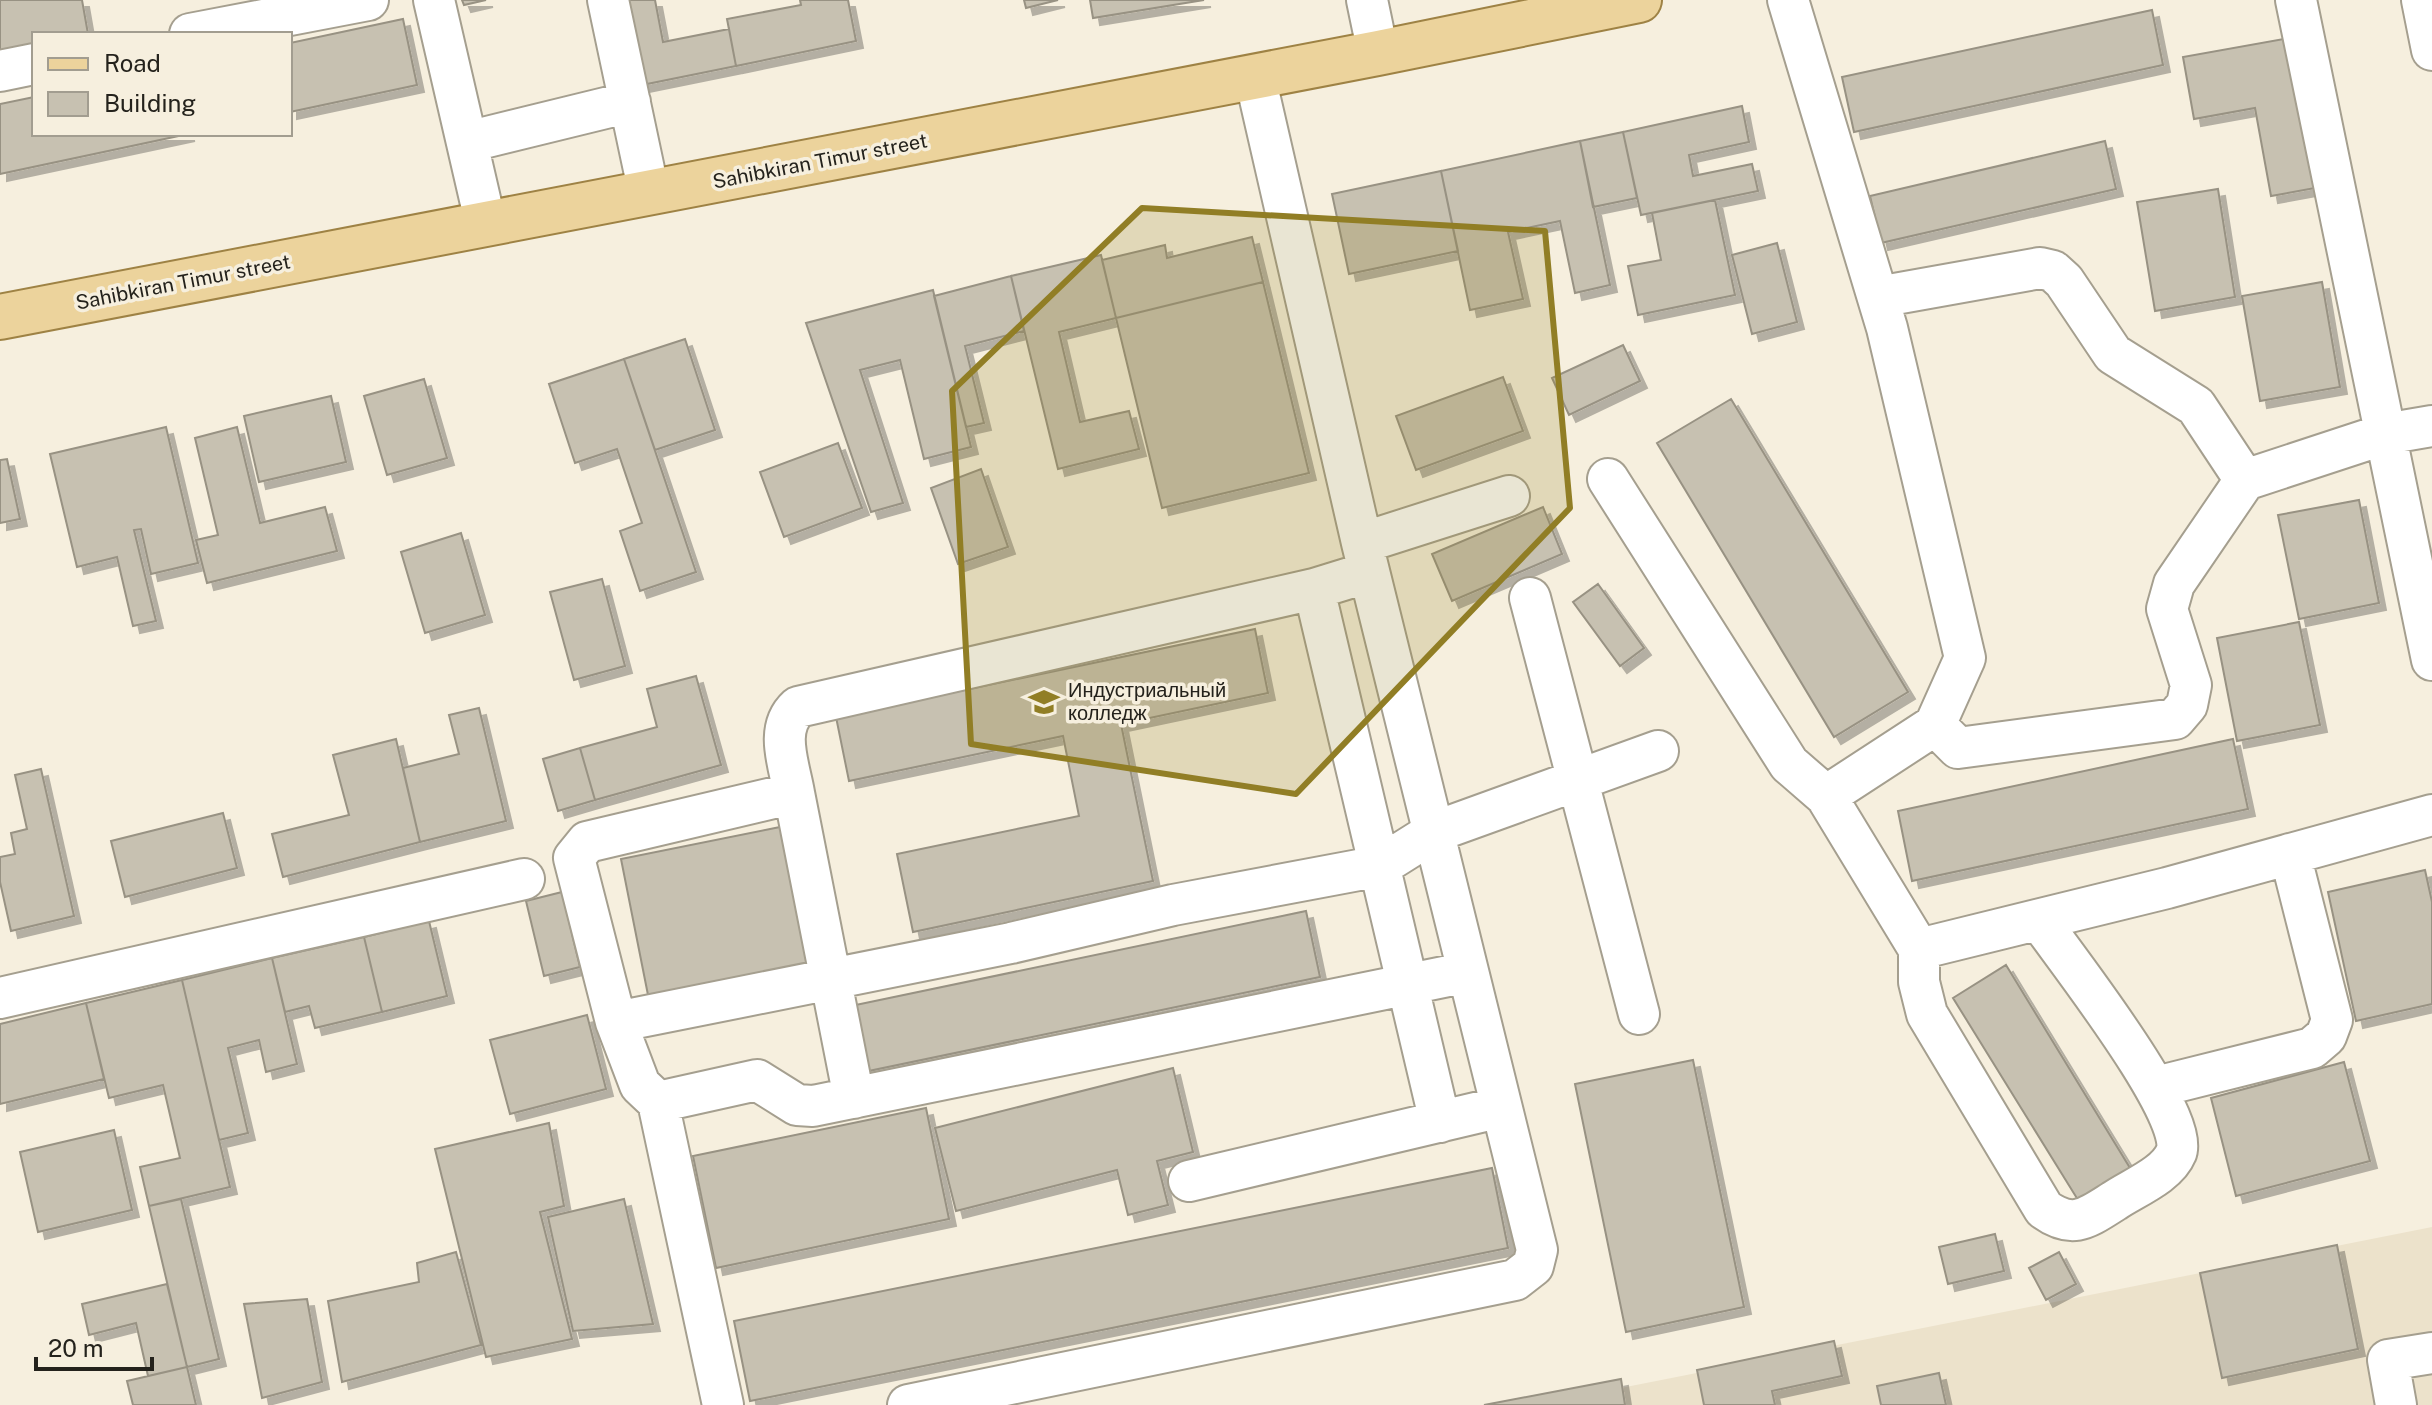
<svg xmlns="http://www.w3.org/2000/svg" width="2432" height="1405" viewBox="0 0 2432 1405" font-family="'Public Sans',sans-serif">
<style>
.built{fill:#ece2cb}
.building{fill:#c7c1b1;stroke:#989283;stroke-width:2;filter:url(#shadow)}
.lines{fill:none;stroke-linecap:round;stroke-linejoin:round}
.minor-casing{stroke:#a59f8f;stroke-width:44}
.major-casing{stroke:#9e8244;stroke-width:48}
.minor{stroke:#fff;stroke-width:40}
.major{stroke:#ecd39c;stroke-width:44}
.marked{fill:#917e25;fill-opacity:0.2;stroke:#917e25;stroke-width:6;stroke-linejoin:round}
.labels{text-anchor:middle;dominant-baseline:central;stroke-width:7;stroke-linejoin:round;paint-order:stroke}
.street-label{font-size:20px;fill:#24221c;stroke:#f6efde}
.poi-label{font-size:20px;fill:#24221c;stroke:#f6efde;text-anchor:start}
</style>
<defs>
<filter id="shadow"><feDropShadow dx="7" dy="7" stdDeviation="0" flood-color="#0004"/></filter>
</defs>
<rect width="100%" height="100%" fill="#f6efde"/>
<path class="built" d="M 2432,1227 L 2432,1405 L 1535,1405 Z"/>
<path class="building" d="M 0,0 L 82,0 L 88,34 L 34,34 L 34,49 L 0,56 Z
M 462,0 L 486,0 L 464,5 Z
M 625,0 L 655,0 L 663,42 L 729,29 L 736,66 L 642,85 Z
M 800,0 L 848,0 L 856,41 L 736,66 L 727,19 L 801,5 Z
M 1024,0 L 1058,0 L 1026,8 Z
M 1090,0 L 1204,0 L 1093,18 Z
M 2152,10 L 2163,65 L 1854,132 L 1842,77 Z
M 403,19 L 417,85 L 290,112 L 290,43 Z
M 2289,38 L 2315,188 L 2271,196 L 2255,108 L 2194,119 L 2183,57 Z
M 34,97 L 34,134 L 188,134 L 0,174 L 0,104 Z
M 1742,106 L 1749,142 L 1689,155 L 1693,176 L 1752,164 L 1758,191 L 1641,215 L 1623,132 Z
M 1623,132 L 1637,198 L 1593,207 L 1580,141 Z
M 1580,141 L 1610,285 L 1575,293 L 1560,221 L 1508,232 L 1523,299 L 1470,310 L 1441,171 Z
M 2105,141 L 2116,189 L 1881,243 L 1870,196 Z
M 1441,171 L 1458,251 L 1349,274 L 1332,194 Z
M 2218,189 L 2235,297 L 2155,311 L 2137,202 Z
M 1715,200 L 1735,295 L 1638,315 L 1628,266 L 1661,260 L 1652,213 Z
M 1252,237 L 1263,282 L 1116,318 L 1102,260 L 1165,245 L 1167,258 Z
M 1777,243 L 1797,322 L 1752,334 L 1732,255 Z
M 1101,255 L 1116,318 L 1059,332 L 1080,422 L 1129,411 L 1139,449 L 1058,469 L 1011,276 Z
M 1011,276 L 1024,331 L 965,346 L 984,423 L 966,427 L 934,296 Z
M 1263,282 L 1309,473 L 1162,508 L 1116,318 Z
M 2322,282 L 2340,387 L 2260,401 L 2242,296 Z
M 933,290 L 971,447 L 924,459 L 900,360 L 860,370 L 903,503 L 871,512 L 806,323 Z
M 685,339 L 715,430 L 655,450 L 624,359 Z
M 1623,345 L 1640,381 L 1569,415 L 1552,378 Z
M 624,359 L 696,572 L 640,591 L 620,531 L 642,523 L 617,449 L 575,463 L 549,384 Z
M 1503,377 L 1523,431 L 1416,470 L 1396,416 Z
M 424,379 L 447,458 L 387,475 L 364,396 Z
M 331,396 L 346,462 L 259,482 L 244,416 Z
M 1731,399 L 1908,692 L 1834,737 L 1657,443 Z
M 166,427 L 198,563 L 151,574 L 141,529 L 134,530 L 156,621 L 133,626 L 117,557 L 77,567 L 50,454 Z
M 237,427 L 260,523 L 325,507 L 337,551 L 207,583 L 196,540 L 218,535 L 195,438 Z
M 838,443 L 862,508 L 784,537 L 760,472 Z
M 7,459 L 20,519 L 0,523 L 0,460 Z
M 981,469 L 1008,547 L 958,564 L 931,488 Z
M 2359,500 L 2379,603 L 2299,619 L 2278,515 Z
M 1543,507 L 1562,554 L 1452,601 L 1432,554 Z
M 461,533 L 485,615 L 425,633 L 401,552 Z
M 602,579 L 625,666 L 574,680 L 550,592 Z
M 1598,584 L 1644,648 L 1620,666 L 1573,602 Z
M 2299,622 L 2320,725 L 2237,741 L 2217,638 Z
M 1255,629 L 1268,693 L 1121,724 L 1153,881 L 913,932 L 897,854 L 1079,816 L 1063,736 L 849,781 L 836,717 Z
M 696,676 L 721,765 L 595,800 L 580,748 L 657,727 L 647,689 Z
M 479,708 L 506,821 L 420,842 L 403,768 L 459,754 L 449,715 Z
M 396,739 L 420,842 L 283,877 L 272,834 L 349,815 L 333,755 Z
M 2233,739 L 2248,809 L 1912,881 L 1898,811 Z
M 580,748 L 595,800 L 558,811 L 543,759 Z
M 41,769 L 74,916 L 11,931 L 0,882 L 0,857 L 15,854 L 11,833 L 27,829 L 15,775 Z
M 223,813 L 237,868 L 125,897 L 111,841 Z
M 795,824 L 824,970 L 650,1005 L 621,859 Z
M 2425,870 L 2432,902 L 2432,1004 L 2356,1021 L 2328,892 Z
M 562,892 L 580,967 L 544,976 L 526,901 Z
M 1306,911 L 1320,977 L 859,1073 L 846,1007 Z
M 429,921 L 447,996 L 382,1012 L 364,937 Z
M 364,937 L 382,1012 L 315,1028 L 309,1006 L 285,1012 L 272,958 Z
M 272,958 L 297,1064 L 266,1072 L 259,1040 L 228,1048 L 248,1133 L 219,1140 L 182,980 Z
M 2006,965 L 2130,1168 L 2078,1200 L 1953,998 Z
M 182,980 L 230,1187 L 149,1206 L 140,1167 L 180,1158 L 163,1085 L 109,1098 L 86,1003 Z
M 86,1003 L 104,1079 L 0,1104 L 0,1024 Z
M 587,1015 L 606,1089 L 510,1114 L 490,1040 Z
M 1693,1060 L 1744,1307 L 1626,1332 L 1575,1084 Z
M 2344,1062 L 2370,1161 L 2236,1196 L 2211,1098 Z
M 1173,1068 L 1193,1152 L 1157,1161 L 1168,1205 L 1128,1215 L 1117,1170 L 956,1211 L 935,1128 Z
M 926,1108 L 949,1219 L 716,1268 L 693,1156 Z
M 549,1123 L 564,1206 L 540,1212 L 572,1339 L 486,1357 L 435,1149 Z
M 114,1130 L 132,1210 L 38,1232 L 20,1152 Z
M 1492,1168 L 1508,1248 L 750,1401 L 734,1321 Z
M 181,1199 L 219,1359 L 187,1367 L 149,1206 Z
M 624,1199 L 653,1324 L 573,1331 L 548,1217 Z
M 1995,1234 L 2004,1271 L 1948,1284 L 1939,1247 Z
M 2337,1245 L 2358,1349 L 2222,1378 L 2200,1273 Z
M 456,1252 L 481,1345 L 342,1382 L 328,1301 L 419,1282 L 417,1263 Z
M 2059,1252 L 2076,1284 L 2046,1300 L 2029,1268 Z
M 167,1284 L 187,1367 L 148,1376 L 136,1323 L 89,1335 L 82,1304 Z
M 307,1299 L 322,1382 L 262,1398 L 244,1304 Z
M 1834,1341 L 1842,1376 L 1772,1391 L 1775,1405 L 1704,1405 L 1697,1370 Z
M 187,1367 L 196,1405 L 133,1405 L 127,1381 Z
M 1939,1373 L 1946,1405 L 1881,1405 L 1877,1386 Z
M 1621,1379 L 1625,1405 L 1484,1405 Z"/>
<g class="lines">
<g class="minor-casing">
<path id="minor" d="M 434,0 L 486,225
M 608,0 L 649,193
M 1367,0 L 1378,53
M 1788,0 L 1887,328 L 1965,658 L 1935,725 L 1826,796
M 2296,0 L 2432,660
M 2422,0 L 2432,50
M 190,34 L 368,0
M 0,71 L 34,64
M 467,142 L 630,102
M 1878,297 L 2040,268 L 2053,271 L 2064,281 L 2113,354 L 2196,406 L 2245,480
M 1608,479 L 1789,764 L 1826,796 L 1919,949 L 1919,982 L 1927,1014 L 2044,1209 C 2073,1230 2087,1218 2114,1201 C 2133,1188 2167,1175 2176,1153 C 2192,1118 2065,957 2040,921
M 1362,543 L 1509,496
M 1314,589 L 1440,1122
M 1530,598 L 1639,1014
M 1935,725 L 1958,748 L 2175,719 L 2187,705 L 2191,685 L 2167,609 L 2174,584 L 2245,480 L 2385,434 L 2432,426
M 794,793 L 854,1098
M 1919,949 L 2167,888 L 2432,815
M 0,998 L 524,879
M 616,1022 L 1011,943 L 1173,905 L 1380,866 L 1434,832 L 1658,751
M 2156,1087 L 2312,1048 L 2326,1036 L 2332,1020 L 2290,854
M 658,1102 L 757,1080 L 797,1105 L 813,1106 L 1468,972
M 1189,1181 L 1501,1107
M 723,1405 L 658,1102 L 640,1085 L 616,1022 L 574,858 L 587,842 L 794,793 C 789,764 774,729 798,707 L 1314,589 L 1369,572
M 908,1405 L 1515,1280 L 1533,1266 L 1537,1250 L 1362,543 L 1255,77
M 2396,1405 L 2388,1360 L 2432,1353"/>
</g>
<g class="major-casing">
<path id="major" d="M 0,317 L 1378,53 L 1639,0"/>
</g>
<use href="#minor" class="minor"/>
<use href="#major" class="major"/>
</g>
<path class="marked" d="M 1142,208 L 1545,231 L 1570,508 L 1296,794 L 971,744 L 952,391 Z"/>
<defs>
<g id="university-bare" transform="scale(2.4)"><path d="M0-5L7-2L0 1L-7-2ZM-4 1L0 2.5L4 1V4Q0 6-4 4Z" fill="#917e25" stroke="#f6efde" stroke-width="2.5" paint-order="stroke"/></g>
</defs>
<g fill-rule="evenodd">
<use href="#university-bare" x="1044" y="702"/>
</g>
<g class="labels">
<g class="street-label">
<text transform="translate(820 161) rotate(-11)">Sahibkiran Timur street</text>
<text transform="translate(183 282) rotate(-11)">Sahibkiran Timur street</text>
</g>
<g class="poi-label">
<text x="1068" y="690">Индустриальный<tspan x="1068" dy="23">колледж</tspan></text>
</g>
</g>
<rect x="32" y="32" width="260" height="104" fill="#f6efde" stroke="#a29d90" stroke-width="2"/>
<rect x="48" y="58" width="40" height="12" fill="#ecd39c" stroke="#a29d90" stroke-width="2"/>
<text x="104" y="72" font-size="24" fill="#24221c">Road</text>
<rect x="48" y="92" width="40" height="24" fill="#c7c1b1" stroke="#a29d90" stroke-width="2"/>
<text x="104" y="112" font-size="24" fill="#24221c">Building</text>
<path d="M36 1357v12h116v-12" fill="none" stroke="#24221c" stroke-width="4"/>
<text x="48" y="1357" font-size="24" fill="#24221c" stroke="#f6efde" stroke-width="6" paint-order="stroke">20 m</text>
</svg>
